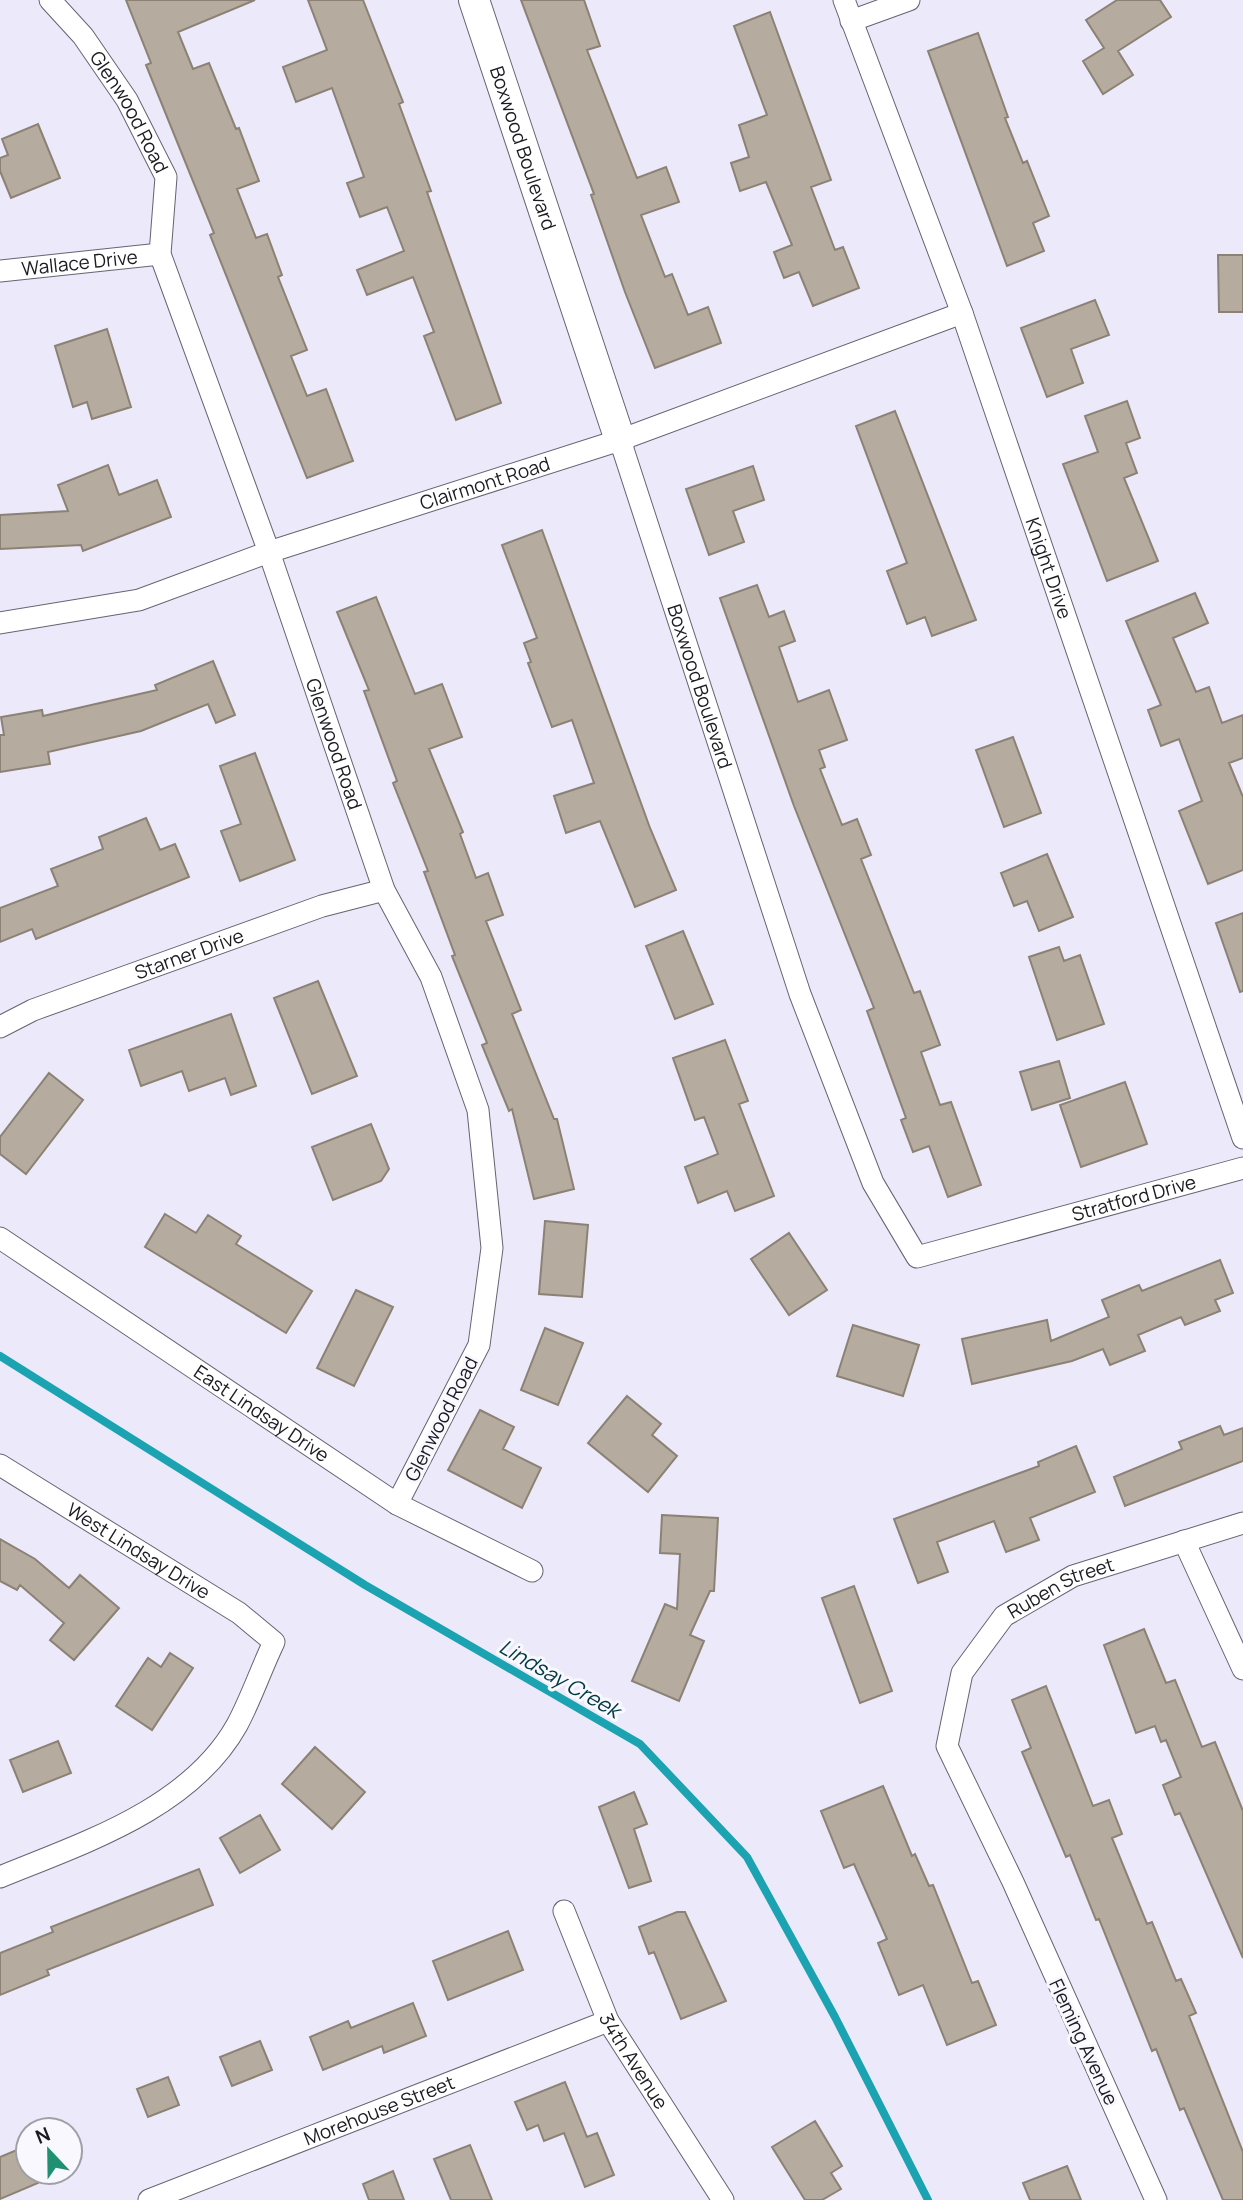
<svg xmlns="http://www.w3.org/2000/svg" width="1243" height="2200" viewBox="0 0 1243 2200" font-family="Manrope,sans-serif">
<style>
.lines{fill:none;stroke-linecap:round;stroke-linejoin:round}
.stream{stroke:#1ba3b2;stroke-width:8}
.building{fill:#b5ab9e;stroke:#8b8275;stroke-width:2}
.street-casing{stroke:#656472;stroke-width:23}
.secondary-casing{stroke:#656472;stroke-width:32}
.street{stroke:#fff;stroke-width:21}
.secondary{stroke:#fff;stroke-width:30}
.labels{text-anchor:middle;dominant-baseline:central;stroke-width:6;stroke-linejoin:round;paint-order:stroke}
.street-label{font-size:19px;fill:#1b1a20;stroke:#f9f8ff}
.water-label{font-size:21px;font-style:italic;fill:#00393f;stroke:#f9f8ff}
</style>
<rect width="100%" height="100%" fill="#eceafa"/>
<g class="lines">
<path class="stream" d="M 0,1356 L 365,1585 L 640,1744 L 747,1857 L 835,2017 L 928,2200"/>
</g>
<path class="building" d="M 126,0 L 255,0 L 178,32 L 193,69 L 209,63 L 236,129 L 239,128 L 259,181 L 237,189 L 256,238 L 267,234 L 282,275 L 278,277 L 307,350 L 291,356 L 307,396 L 326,389 L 353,461 L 307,478 L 210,235 L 214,233 L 146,65 L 151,63 Z
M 308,0 L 363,0 L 403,102 L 399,104 L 431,191 L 427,192 L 501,403 L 456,420 L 424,336 L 434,332 L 413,277 L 367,295 L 357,270 L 404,251 L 387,207 L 360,217 L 347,183 L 364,177 L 332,88 L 296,102 L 283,67 L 327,50 Z
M 521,0 L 584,0 L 600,46 L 587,50 L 637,178 L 666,167 L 679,202 L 641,215 L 665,277 L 672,274 L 688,315 L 708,307 L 721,343 L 655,368 L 625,292 L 591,195 L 594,194 Z
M 1117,0 L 1160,0 L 1171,17 L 1118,51 L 1133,75 L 1103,94 L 1083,61 L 1104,48 L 1086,20 Z
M 770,12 L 831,180 L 811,187 L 835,250 L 843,247 L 859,288 L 813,306 L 799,272 L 784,278 L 774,252 L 792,245 L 766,182 L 740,191 L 731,163 L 749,157 L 739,125 L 767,115 L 734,26 Z
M 978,33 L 1008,117 L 1005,118 L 1023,163 L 1027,161 L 1049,216 L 1033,223 L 1044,251 L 1007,266 L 928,51 Z
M 38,124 L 60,178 L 11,198 L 0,171 L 0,158 L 8,155 L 2,139 Z
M 1218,255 L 1243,255 L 1243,312 L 1219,312 Z
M 1095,300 L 1109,335 L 1071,349 L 1083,383 L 1047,397 L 1021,328 Z
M 107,329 L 131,407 L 92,419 L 87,402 L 73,407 L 55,346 Z
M 1127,401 L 1140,438 L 1126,443 L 1137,473 L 1124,478 L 1158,561 L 1107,581 L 1063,464 L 1098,452 L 1085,416 Z
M 895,411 L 976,620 L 932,636 L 925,617 L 907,624 L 887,571 L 907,563 L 856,426 Z
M 108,465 L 119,495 L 157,480 L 171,517 L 83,551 L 81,545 L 0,549 L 0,515 L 68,511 L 58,485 Z
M 753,466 L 764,500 L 733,511 L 744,542 L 709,555 L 686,489 Z
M 542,530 L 650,828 L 676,890 L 635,907 L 600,821 L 566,833 L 554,796 L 594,783 L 572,720 L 552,727 L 528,663 L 531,662 L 524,643 L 537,638 L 502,545 Z
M 757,585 L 769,617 L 784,611 L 795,641 L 779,647 L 798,702 L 829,690 L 847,740 L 819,750 L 825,767 L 820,769 L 842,825 L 857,819 L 871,855 L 861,859 L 914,993 L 920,991 L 940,1045 L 921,1052 L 940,1105 L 951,1102 L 981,1185 L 948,1197 L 929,1146 L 913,1152 L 901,1120 L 906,1118 L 867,1011 L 874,1008 L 794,806 L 720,598 Z
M 1195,593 L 1208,623 L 1173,638 L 1196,692 L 1209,687 L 1222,723 L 1243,715 L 1243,758 L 1229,763 L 1243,797 L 1243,870 L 1208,884 L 1179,811 L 1202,801 L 1179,739 L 1161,746 L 1148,710 L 1161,705 L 1126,621 Z
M 376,597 L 415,694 L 442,684 L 462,737 L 429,749 L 463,832 L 460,834 L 476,878 L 488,873 L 503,915 L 486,921 L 521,1010 L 512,1014 L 554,1119 L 557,1119 L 574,1189 L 534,1199 L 512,1109 L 509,1111 L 482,1045 L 487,1043 L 452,956 L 455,955 L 424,872 L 428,871 L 393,783 L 397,781 L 364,691 L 369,690 L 337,612 Z
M 213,661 L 235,715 L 216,723 L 208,704 L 141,731 L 48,752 L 50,764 L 0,772 L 0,735 L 4,735 L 1,717 L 42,710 L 43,716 L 157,690 L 155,685 Z
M 1013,737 L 1041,813 L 1004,827 L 976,750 Z
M 255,753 L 295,860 L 240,881 L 221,831 L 241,824 L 220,766 Z
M 146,818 L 160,850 L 175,844 L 189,877 L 36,939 L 32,929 L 0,942 L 0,908 L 58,886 L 51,869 L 103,849 L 99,837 Z
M 1047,854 L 1073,917 L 1039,931 L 1027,901 L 1014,906 L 1001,873 Z
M 1243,913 L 1243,991 L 1240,992 L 1216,923 Z
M 683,931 L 713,1004 L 675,1019 L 646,946 Z
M 1059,947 L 1064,961 L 1080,955 L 1104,1024 L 1057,1040 L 1029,957 Z
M 318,981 L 357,1076 L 312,1094 L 274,998 Z
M 231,1014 L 256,1086 L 231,1095 L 225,1078 L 189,1091 L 182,1071 L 141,1086 L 129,1050 Z
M 725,1040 L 748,1101 L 739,1104 L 774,1196 L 735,1211 L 727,1191 L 698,1203 L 685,1167 L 718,1154 L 704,1117 L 695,1120 L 673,1058 Z
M 1059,1061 L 1070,1098 L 1032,1110 L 1020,1072 Z
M 49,1073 L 83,1100 L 26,1174 L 0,1154 L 0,1137 Z
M 1125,1082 L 1147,1144 L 1081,1167 L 1060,1105 Z
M 371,1124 L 389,1169 L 381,1181 L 333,1200 L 312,1147 Z
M 165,1214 L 196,1233 L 208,1215 L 241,1236 L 236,1244 L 312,1291 L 286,1333 L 145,1247 Z
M 545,1221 L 588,1225 L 582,1297 L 539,1294 Z
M 789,1233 L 827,1290 L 789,1315 L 751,1259 Z
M 1220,1260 L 1233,1293 L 1215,1300 L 1220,1311 L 1185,1325 L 1181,1317 L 1138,1335 L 1145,1351 L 1110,1365 L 1103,1349 L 1072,1361 L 972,1384 L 962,1339 L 1047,1320 L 1051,1341 L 1109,1317 L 1102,1300 L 1139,1285 L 1142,1291 Z
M 356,1290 L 393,1307 L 354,1386 L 317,1368 Z
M 853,1325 L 919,1345 L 903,1396 L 837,1376 Z
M 545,1328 L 583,1343 L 558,1405 L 521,1390 Z
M 627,1396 L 661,1424 L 652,1435 L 677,1456 L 648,1492 L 588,1443 Z
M 480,1410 L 514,1427 L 503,1449 L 541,1468 L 522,1508 L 448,1470 Z
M 1220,1426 L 1224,1435 L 1243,1428 L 1243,1461 L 1125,1506 L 1114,1477 L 1182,1449 L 1179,1442 Z
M 1076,1446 L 1095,1492 L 1030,1518 L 1039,1540 L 1006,1552 L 994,1521 L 937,1542 L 948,1572 L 918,1583 L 894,1519 L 1039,1466 L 1038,1462 Z
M 662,1515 L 718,1518 L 714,1591 L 710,1591 L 690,1635 L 704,1641 L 679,1701 L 632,1681 L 665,1604 L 677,1609 L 680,1554 L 660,1553 Z
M 0,1539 L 35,1559 L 69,1588 L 80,1575 L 119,1608 L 74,1660 L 50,1640 L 64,1623 L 20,1585 L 17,1590 L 0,1581 Z
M 854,1586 L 892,1691 L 860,1703 L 822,1598 Z
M 1144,1629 L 1166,1683 L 1175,1680 L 1202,1747 L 1215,1742 L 1243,1811 L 1243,1958 L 1180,1813 L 1175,1815 L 1163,1785 L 1181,1777 L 1166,1740 L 1161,1742 L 1155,1726 L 1136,1733 L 1104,1645 Z
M 170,1653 L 193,1668 L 152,1730 L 116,1706 L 148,1658 L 161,1667 Z
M 1046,1686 L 1093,1806 L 1109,1800 L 1122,1834 L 1112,1838 L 1147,1924 L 1152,1922 L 1176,1981 L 1181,1979 L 1196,2013 L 1189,2016 L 1243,2152 L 1243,2200 L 1223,2200 L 1184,2108 L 1180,2110 L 1156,2049 L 1152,2051 L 1099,1919 L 1096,1920 L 1070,1855 L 1066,1857 L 1022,1752 L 1031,1748 L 1012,1700 Z
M 58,1741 L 71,1773 L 23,1792 L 10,1760 Z
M 315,1747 L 365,1792 L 332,1829 L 282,1784 Z
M 883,1786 L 912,1856 L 915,1854 L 929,1886 L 933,1885 L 972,1983 L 978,1981 L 996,2025 L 947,2045 L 923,1985 L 899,1995 L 878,1943 L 887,1939 L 854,1864 L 844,1868 L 821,1811 Z
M 634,1792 L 647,1824 L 634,1829 L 651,1881 L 629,1888 L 599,1807 Z
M 260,1815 L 280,1850 L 240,1873 L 220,1838 Z
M 199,1869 L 213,1905 L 47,1970 L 49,1975 L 0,1995 L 0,1953 L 53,1932 L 51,1927 Z
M 677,1912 L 685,1912 L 726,2001 L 681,2019 L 654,1952 L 649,1954 L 639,1927 Z
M 508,1931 L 523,1970 L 448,2000 L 433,1961 Z
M 413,2003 L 426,2036 L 384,2053 L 382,2046 L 323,2070 L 310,2037 L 348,2021 L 351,2028 Z
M 260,2041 L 272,2070 L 232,2086 L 220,2057 Z
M 168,2077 L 179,2105 L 148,2117 L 137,2089 Z
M 565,2082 L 587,2137 L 597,2133 L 614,2175 L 585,2187 L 564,2133 L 544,2141 L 538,2125 L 527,2130 L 515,2102 Z
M 815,2121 L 842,2166 L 831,2173 L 841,2189 L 822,2200 L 805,2200 L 772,2147 Z
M 470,2145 L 492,2200 L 451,2200 L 434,2159 Z
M 24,2147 L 28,2172 L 34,2172 L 38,2183 L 0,2199 L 0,2157 Z
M 1067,2166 L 1081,2200 L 1030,2200 L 1023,2183 Z
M 393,2171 L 404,2200 L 369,2200 L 363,2184 Z"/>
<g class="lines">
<g class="street-casing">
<g id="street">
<path id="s1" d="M 50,0 L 83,36 L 127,100 L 166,177 L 160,254 L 269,552 L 384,890 L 431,977 L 478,1110 L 492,1248 L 479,1345 L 397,1504"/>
<path id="s2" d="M 844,0 L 962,313 L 1243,1138"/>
<path d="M 851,21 L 909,0"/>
<path id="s3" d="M 0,271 L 160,254"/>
<path id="s4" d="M 620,440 L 800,994 L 873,1183 L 917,1257 L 1243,1168"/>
<path id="s5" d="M 0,623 L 139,600 L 269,552 L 620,440 L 962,313"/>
<path id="s6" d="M 0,1027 L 33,1010 L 322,906 L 384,890"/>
<path id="s7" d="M 0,1238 L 397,1504 L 532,1571"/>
<path id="s8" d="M 0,1465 L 239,1613 L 274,1642 C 261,1669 251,1699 237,1725 C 190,1809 83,1843 0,1877"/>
<path d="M 1184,1541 L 1243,1669"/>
<path id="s9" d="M 564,1911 L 608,2021 L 723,2200"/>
<path id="s10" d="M 149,2200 L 608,2021"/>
<path id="s11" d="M 1156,2200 L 1013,1882 L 947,1746 L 962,1673 L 1004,1616 L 1073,1576 L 1243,1523"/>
</g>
</g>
<g class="secondary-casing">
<g id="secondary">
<path id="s12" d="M 474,0 L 620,440"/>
</g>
</g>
<use href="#street" class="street"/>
<use href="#secondary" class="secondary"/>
</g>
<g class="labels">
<g class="street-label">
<text stroke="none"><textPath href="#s1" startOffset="138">Glenwood Road</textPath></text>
<text stroke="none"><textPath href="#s12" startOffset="156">Boxwood Boulevard</textPath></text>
<text stroke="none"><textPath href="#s3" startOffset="80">Wallace Drive</textPath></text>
<text stroke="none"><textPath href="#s5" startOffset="506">Clairmont Road</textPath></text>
<text stroke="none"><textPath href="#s2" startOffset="604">Knight Drive</textPath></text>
<text stroke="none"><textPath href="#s4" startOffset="259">Boxwood Boulevard</textPath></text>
<text stroke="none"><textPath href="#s1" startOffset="810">Glenwood Road</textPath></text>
<text stroke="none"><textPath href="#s6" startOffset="203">Starner Drive</textPath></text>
<text stroke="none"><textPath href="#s4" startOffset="1096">Stratford Drive</textPath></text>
<text stroke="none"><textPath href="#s7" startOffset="315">East Lindsay Drive</textPath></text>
<text transform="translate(441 1419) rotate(-63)">Glenwood Road</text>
<text stroke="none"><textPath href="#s8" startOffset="163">West Lindsay Drive</textPath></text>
<text stroke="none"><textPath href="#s11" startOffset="709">Ruben Street</textPath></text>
<text transform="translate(1084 2042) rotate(65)">Fleming Avenue</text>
<text stroke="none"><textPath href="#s9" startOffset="166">34th Avenue</textPath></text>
<text stroke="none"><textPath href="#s10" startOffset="247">Morehouse Street</textPath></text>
</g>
<g class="water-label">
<text transform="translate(560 1678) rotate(30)">Lindsay Creek</text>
</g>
</g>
<g transform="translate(49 2151) rotate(338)"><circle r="33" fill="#f9f8ff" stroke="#a09fa6" stroke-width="2"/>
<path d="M0-5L12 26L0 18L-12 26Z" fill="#1f9172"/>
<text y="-10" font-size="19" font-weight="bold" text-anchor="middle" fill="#1b1a20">N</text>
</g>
</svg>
